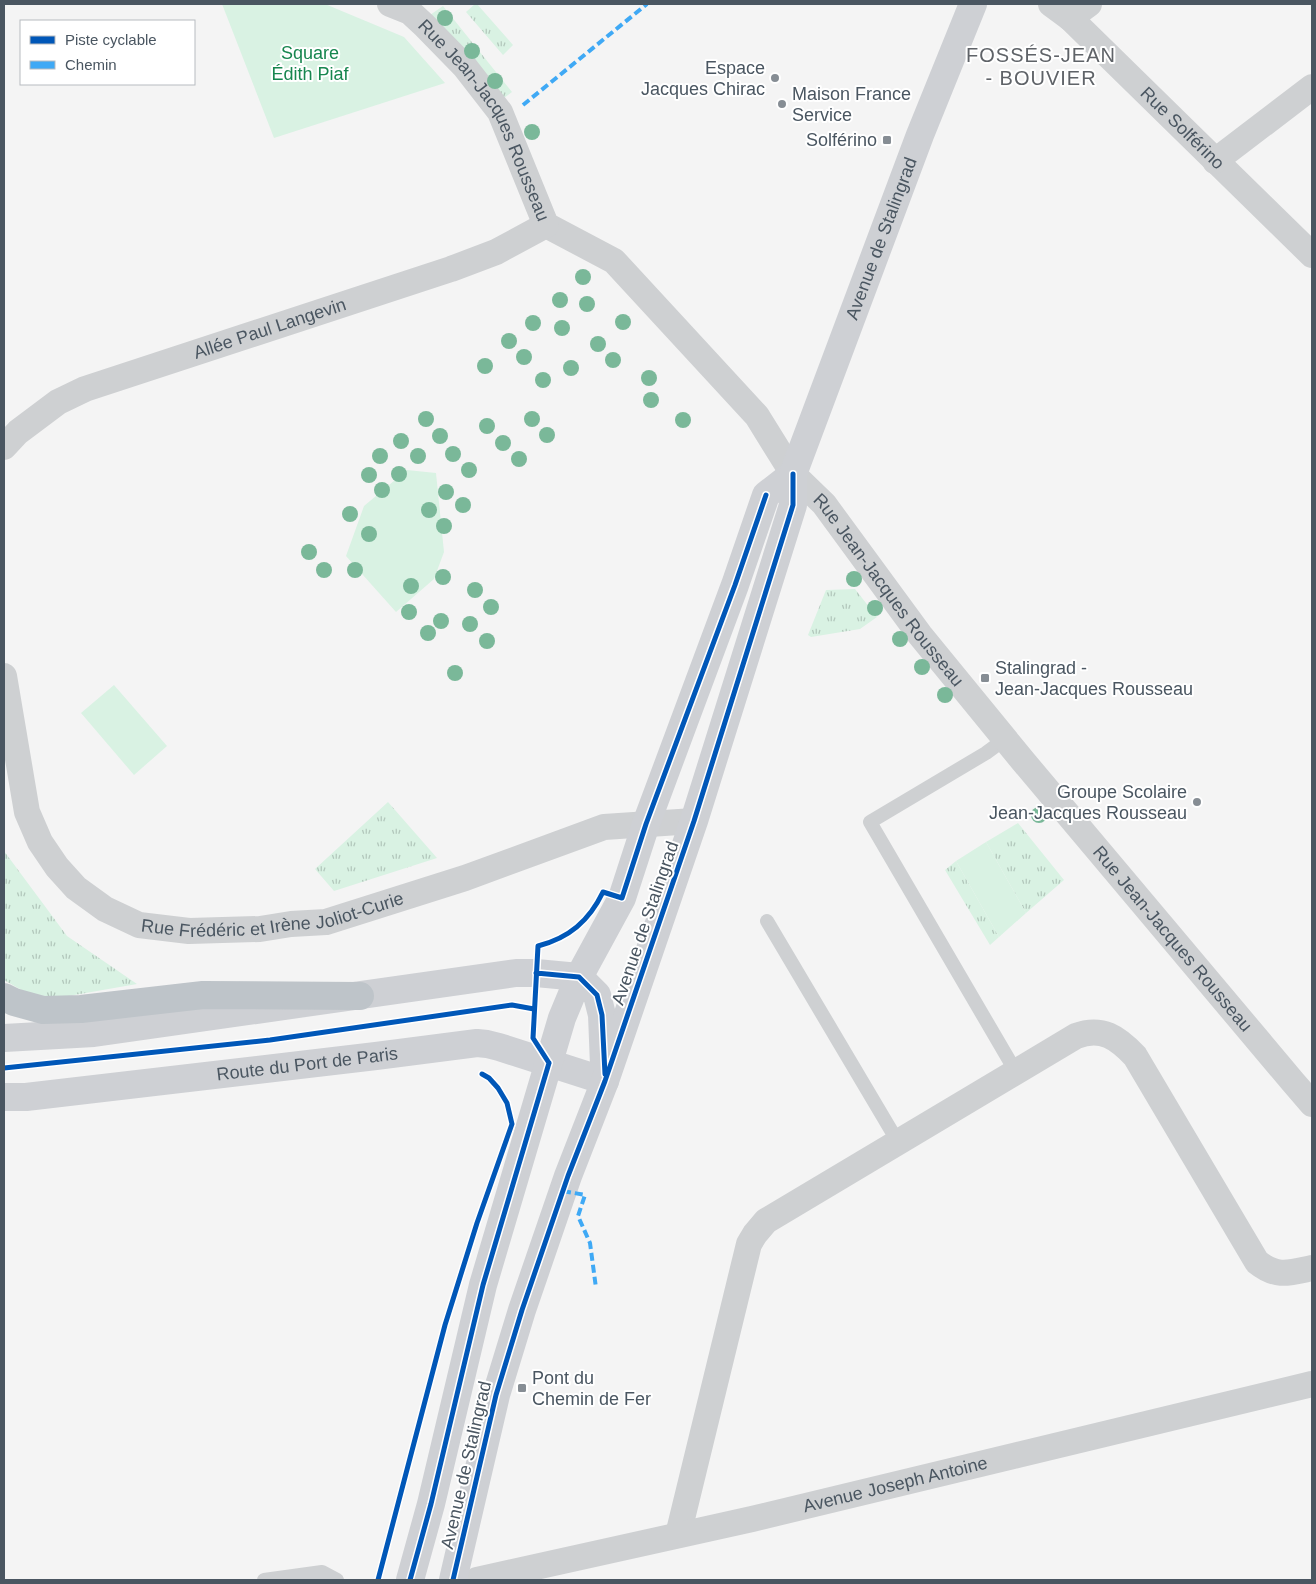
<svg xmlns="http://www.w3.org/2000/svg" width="1316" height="1584" viewBox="0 0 1316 1584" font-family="Arial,sans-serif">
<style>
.grass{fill:url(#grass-tufts)}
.park{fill:#d9f2e3}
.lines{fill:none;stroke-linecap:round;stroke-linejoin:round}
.service{stroke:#ced0d2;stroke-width:14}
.minor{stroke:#ced0d2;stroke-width:26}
.secondary{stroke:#ced0d4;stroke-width:28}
.motorway{stroke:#bec4c9;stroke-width:28}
.quiet{stroke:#3fa9f5;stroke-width:4;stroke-dasharray:8 4;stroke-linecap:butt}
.cycleway-casing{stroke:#fff;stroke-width:8}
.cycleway{stroke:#0057b8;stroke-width:5}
.tree{fill:#7ab899}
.poi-dot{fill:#868d94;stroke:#fff;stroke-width:2}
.labels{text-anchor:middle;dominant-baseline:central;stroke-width:4;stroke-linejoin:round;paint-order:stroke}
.park-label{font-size:18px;fill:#17864f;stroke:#fff}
.poi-label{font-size:18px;fill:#4a5661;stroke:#fff;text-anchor:end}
.street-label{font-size:18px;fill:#4a5661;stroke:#fff}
.quarter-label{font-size:20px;letter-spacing:1px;fill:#5f6368;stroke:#fff}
</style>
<defs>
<pattern id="grass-tufts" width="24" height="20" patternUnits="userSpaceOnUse" patternTransform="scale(1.25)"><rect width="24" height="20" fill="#d9f2e3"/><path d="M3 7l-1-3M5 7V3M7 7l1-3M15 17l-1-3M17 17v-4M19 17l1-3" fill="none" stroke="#b2c7bb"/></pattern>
</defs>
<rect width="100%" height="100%" fill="#f4f4f4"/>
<path class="grass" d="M 475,4 L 477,4 L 513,45 L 503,55 L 466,12 Z
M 443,6 L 512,92 L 500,101 L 430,15 Z
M 855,589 L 877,617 L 860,629 L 811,637 L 808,635 L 826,590 Z
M 388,802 L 437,858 L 334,891 L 315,869 Z
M 1018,823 L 1064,880 L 1026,913 L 986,842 Z
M 4,851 L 67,936 L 137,984 L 63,997 L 30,995 L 4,980 Z
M 956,861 L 999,937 L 990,945 L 945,870 Z"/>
<path class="park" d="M 222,4 L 325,4 L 404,37 L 445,83 L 274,138 Z
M 407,470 L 436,473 L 444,552 L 434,579 L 396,612 L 346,556 L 364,506 Z
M 114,685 L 167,746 L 134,775 L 81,713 Z
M 986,842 L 1026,913 L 999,937 L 956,861 Z"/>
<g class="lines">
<path class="service" d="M 1005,739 L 986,753 L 870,822 L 1016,1072
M 767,921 L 898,1142
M 264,1580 L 322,1572 L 337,1580"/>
<g class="minor">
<path id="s1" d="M 390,4 L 410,12 L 424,25 L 465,67 L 500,112 L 546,225 L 614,261 L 757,416 L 793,474 L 824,504 L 920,635 L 1023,761 L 1293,1082 L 1312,1104"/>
<path id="s2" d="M 1051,4 L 1070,18 L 1312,255"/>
<path d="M 1070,18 L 1089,4"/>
<path d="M 1215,161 L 1312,87"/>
<path id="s3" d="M 4,447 L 18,432 L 58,402 L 85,389 L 451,269 L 496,252 L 546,225"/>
<path id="s4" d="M 4,676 L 27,812 L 40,842 L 57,867 L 76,888 L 105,909 L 139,925 L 189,931 L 260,929 L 291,924 L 326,922 L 465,878 L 604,827 L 694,821"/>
<path d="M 678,1535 L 749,1244 L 755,1234 L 766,1221 L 1076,1036 C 1102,1026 1118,1038 1135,1056 L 1257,1262 C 1277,1278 1289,1273 1312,1268"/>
<path id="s5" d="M 477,1580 L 752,1519 L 1312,1384"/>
</g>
<g class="secondary">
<path d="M 579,977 L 597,995 L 602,1015 L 604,1065"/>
<path d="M 4,1038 L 94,1033 L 516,973 L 536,973 L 579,977"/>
<path id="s6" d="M 4,1097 L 26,1097 L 376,1056 L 477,1043 L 487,1044 L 499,1047 L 605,1081"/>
<path d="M 410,1580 L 431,1504 L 483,1285 L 562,1018 L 579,977 L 622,898 L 646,824 L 735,585 L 766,495 L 793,474"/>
<path id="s7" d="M 453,1580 L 496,1395 L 522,1310 L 568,1176 L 605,1081 L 694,821 L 793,505 L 793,474 L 920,135 L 973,4"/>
</g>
<path class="motorway" d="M 4,997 L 14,1002 L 43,1010 L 81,1009 L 203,995 L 360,996"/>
<path class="quiet" d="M 523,105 L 647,4
M 563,1191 L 585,1195 L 578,1216 L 590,1243 L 596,1288"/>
<g class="cycleway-casing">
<path id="cycleway" d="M 536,973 L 579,977 L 597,995 L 602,1015 L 605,1074
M 549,1063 L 533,1038 L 538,946 C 569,938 589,921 603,892 L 622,898 L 646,824 L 735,585 L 766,495
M 4,1068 L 270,1040 L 512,1005 L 534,1009
M 378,1580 L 445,1325 L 477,1223 L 512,1124 L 507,1103 L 498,1088 L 489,1078 L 482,1074
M 410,1580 L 431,1504 L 483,1285 L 549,1063
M 453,1580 L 496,1395 L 522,1310 L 568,1176 L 605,1081 L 694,821 L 793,505 L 793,474"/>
</g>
<use href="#cycleway" class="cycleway"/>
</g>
<g class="tree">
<circle cx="445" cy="18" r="8"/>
<circle cx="472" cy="51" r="8"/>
<circle cx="495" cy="81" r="8"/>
<circle cx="532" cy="132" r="8"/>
<circle cx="583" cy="277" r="8"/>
<circle cx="560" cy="300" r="8"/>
<circle cx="587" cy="304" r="8"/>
<circle cx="623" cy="322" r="8"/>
<circle cx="533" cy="323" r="8"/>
<circle cx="562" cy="328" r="8"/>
<circle cx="509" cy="341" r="8"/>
<circle cx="598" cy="344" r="8"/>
<circle cx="524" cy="357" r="8"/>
<circle cx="613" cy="360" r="8"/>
<circle cx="485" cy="366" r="8"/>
<circle cx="571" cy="368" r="8"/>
<circle cx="649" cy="378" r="8"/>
<circle cx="543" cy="380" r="8"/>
<circle cx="651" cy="400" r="8"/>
<circle cx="426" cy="419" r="8"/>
<circle cx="532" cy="419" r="8"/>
<circle cx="683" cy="420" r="8"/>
<circle cx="487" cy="426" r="8"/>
<circle cx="547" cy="435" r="8"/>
<circle cx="440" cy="436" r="8"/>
<circle cx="401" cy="441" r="8"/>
<circle cx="503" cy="443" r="8"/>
<circle cx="453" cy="454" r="8"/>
<circle cx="380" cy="456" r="8"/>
<circle cx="418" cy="456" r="8"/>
<circle cx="519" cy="459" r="8"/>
<circle cx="469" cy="470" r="8"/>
<circle cx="399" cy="474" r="8"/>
<circle cx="369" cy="475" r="8"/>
<circle cx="382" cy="490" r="8"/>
<circle cx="446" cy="492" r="8"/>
<circle cx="463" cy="505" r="8"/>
<circle cx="429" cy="510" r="8"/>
<circle cx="350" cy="514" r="8"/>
<circle cx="444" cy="526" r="8"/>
<circle cx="369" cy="534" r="8"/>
<circle cx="309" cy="552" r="8"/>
<circle cx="324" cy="570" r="8"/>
<circle cx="355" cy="570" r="8"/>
<circle cx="443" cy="577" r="8"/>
<circle cx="854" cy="579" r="8"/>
<circle cx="411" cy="586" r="8"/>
<circle cx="475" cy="590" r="8"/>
<circle cx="491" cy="607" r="8"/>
<circle cx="875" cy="608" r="8"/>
<circle cx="409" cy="612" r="8"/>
<circle cx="441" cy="621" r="8"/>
<circle cx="470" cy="624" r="8"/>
<circle cx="428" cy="633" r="8"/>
<circle cx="900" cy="639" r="8"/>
<circle cx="487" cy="641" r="8"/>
<circle cx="922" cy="667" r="8"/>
<circle cx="455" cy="673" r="8"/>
<circle cx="945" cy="695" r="8"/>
<circle cx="1039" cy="815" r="8"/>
</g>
<g class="poi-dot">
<circle cx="775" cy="78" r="5"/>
<circle cx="782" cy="104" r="5"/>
<rect x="882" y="135" width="10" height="10" rx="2.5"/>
<rect x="980" y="673" width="10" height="10" rx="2.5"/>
<circle cx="1197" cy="802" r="5"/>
<rect x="517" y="1383" width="10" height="10" rx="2.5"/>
</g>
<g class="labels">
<g class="park-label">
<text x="310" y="53">Square<tspan x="310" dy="21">Édith Piaf</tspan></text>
</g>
<g class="poi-label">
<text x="765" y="68">Espace<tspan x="765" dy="21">Jacques Chirac</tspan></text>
<text x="792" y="94" text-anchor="start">Maison France<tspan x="792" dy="21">Service</tspan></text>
<text x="877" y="140">Solférino</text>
<text x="995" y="668" text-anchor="start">Stalingrad -<tspan x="995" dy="21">Jean-Jacques Rousseau</tspan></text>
<text x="1187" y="792">Groupe Scolaire<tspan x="1187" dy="21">Jean-Jacques Rousseau</tspan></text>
<text x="532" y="1378" text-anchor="start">Pont du<tspan x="532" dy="21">Chemin de Fer</tspan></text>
</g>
<g class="street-label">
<text stroke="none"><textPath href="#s1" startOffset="155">Rue Jean-Jacques Rousseau</textPath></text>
<text stroke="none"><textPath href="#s2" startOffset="181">Rue Solférino</textPath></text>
<text stroke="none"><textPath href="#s7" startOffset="1411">Avenue de Stalingrad</textPath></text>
<text stroke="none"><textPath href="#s3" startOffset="295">Allée Paul Langevin</textPath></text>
<text stroke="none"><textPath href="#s1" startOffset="785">Rue Jean-Jacques Rousseau</textPath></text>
<text stroke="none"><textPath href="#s4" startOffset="438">Rue Frédéric et Irène Joliot-Curie</textPath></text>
<text transform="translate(645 923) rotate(-71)">Avenue de Stalingrad</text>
<text stroke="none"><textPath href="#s1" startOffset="1235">Rue Jean-Jacques Rousseau</textPath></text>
<text stroke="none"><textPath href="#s6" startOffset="305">Route du Port de Paris</textPath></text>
<text transform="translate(466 1465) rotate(-77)">Avenue de Stalingrad</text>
<text stroke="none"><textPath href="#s5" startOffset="429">Avenue Joseph Antoine</textPath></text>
</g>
<g class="quarter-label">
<text x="1041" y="55">FOSSÉS-JEAN<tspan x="1041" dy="23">- BOUVIER</tspan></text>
</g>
</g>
<rect width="1316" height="1584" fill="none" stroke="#4a5661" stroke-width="10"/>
<rect x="20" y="20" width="175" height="65" fill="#ffffff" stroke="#b7bbc0"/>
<rect x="30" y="36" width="25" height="8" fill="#0057b8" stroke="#b7bbc0"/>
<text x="65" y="45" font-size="15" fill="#4a5661">Piste cyclable</text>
<rect x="30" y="61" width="25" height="8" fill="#3fa9f5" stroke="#b7bbc0"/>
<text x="65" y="70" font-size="15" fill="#4a5661">Chemin</text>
</svg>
